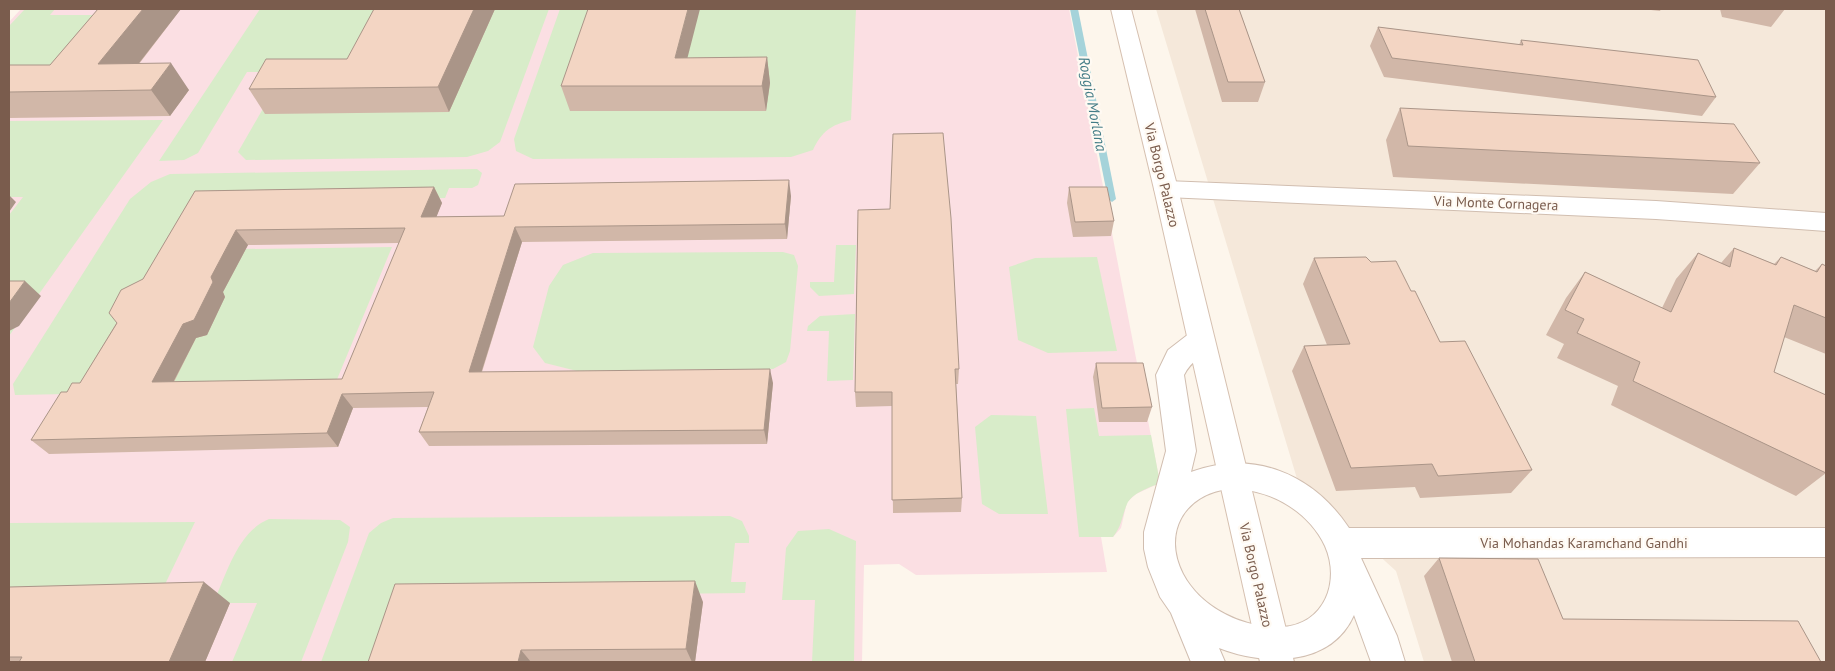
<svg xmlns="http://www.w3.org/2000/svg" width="1835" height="671" viewBox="0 0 1835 671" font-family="'PT Sans',sans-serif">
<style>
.residential{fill:#f5e8da}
.medical{fill:#fbdfe3}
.green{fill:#d8ecc9}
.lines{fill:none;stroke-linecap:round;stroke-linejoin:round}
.stream{fill:#a5d3da;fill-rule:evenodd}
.street-casing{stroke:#d1beb0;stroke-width:2}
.secondary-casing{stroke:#d6c0b0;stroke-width:2}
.street{fill:#fff;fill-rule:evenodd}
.secondary{fill:#fff;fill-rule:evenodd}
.wall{fill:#d1b7a8;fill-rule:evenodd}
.shaded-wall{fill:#aa9588}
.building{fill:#f3d5c3;stroke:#aa9588;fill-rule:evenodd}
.labels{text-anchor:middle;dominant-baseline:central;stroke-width:4.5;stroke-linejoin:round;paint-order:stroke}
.street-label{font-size:14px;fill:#7a5c4d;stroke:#fffaf3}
.water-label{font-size:15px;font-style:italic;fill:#437c86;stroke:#fffaf3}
</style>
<rect width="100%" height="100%" fill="#fdf6ec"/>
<path class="residential" d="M 1156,9 L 1826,9 L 1826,662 L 1424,662 L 1396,571 L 1298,482 Z"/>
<path class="medical" d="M 21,9 L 1069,9 L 1160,483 L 1136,494 L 1127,502 L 1121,528 L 1113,537 L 1101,537 L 1107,572 L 916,575 L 899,564 L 864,565 L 862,662 L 9,662 L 9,22 Z"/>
<path class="green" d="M 25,9 L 55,9 L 50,15 L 121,15 L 77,70 L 9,88 L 9,26 Z
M 260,9 L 549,9 L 500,142 L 488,151 L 467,157 L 246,160 L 238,152 L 284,72 L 247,72 L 198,153 L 184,160 L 159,161 Z
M 560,9 L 856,9 L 851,120 C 831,125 822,131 813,150 L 791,157 L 533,159 L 516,151 L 514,139 Z
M 163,120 L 9,336 L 9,215 L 23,197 L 9,197 L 9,121 Z
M 477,169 L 482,173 L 478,185 L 472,188 L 449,188 L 445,198 L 202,202 L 174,250 L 392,247 L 333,389 L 15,395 L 13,384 L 130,199 L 151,182 L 170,174 Z
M 836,245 L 856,245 L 854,294 L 819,296 L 810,287 L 810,282 L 834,282 Z
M 783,252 L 794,255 L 798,266 L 790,351 L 786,362 L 773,369 L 577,371 L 545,363 L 533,347 L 549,286 L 563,265 L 593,253 Z
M 1097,257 L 1117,351 L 1048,353 L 1018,340 L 1009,267 L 1035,258 Z
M 855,314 L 853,380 L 827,381 L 829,331 L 807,331 L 808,326 L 820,316 Z
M 1094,408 L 1099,436 L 1151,435 L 1160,483 C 1149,488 1132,493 1127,504 C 1122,516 1122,526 1113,537 L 1079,537 L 1066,409 Z
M 991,415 L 1036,416 L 1048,514 L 999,514 L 982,504 L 975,427 Z
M 730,516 L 742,521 L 749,536 L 749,543 L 735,543 L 731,582 L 746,582 L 745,593 L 407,597 L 386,662 L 321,662 L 369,533 L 381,523 L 393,518 Z
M 269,519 L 340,520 L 350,527 L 348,542 L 301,662 L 232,662 L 257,603 L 213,603 C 227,574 237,532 269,519 Z
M 195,522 L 156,603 L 9,592 L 9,523 Z
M 829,529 L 856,541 L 854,662 L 812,662 L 815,600 L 782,600 L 786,548 L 798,531 Z"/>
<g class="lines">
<path class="stream" d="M 1070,9 L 1078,9 L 1116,199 L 1112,202 L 1108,199 Z"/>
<g class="street-casing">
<path id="street" d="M 1166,181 L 1656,201 L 1826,213 L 1826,231 L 1656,219 L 1166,197 L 1157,195 L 1154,189 L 1157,183 Z
M 1200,330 L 1210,333 L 1214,341 C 1206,355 1191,360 1184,375 L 1196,451 L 1191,472 C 1254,449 1313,474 1349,528 L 1826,528 L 1826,557 L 1361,558 L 1397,636 L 1405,662 L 1371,662 L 1354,615 C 1331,667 1264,666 1219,648 L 1225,662 L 1191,662 L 1171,613 L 1160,597 L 1148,567 L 1144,549 L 1144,532 L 1166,451 L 1156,375 L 1168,350 L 1190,333 ZM 1229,489 C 1268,488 1308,510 1325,546 C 1341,582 1324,625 1282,627 C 1244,629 1201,608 1183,574 C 1162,533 1184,494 1229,489 Z"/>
</g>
<g class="secondary-casing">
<path id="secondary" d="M 1111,9 L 1131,9 L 1178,189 L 1294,662 L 1260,662 L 1154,189 Z"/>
</g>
<use href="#street" class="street"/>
<use href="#secondary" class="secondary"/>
</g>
<path class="wall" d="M 98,9 L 181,9 L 139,64 L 189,90 L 170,116 L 9,118 L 9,65 L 50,65 Z
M 495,9 L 449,112 L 265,114 L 249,89 L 347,59 Z
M 1195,9 L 1239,9 L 1265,82 L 1258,102 L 1222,102 Z
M 1642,9 L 1661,9 L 1660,11 Z
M 1720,9 L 1785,9 L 1771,27 L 1722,17 Z
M 1378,27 L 1519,45 L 1521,40 L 1716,97 L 1702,116 L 1384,77 L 1370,46 Z
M 767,57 L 770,83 L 766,111 L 570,111 L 561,86 L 687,58 Z
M 1400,108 L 1760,163 L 1733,194 L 1393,177 L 1386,140 Z
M 434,187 L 442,203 L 436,217 L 504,216 L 791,196 L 787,239 L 522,242 L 482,372 L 773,383 L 767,444 L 429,446 L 419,432 L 428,407 L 353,408 L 338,447 L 49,454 L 31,440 L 67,392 L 80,383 L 143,279 L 195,191 ZM 399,243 L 342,379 L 174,382 L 196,338 L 207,335 L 225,297 L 223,292 L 248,245 Z
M 1069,187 L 1114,221 L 1111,236 L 1073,237 L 1067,203 Z
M 858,210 L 959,369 L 958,384 L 956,384 L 962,498 L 961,512 L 893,513 L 892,406 L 856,407 L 855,392 Z
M 1734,248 L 1774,264 L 1781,257 L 1815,271 L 1822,264 L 1826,266 L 1826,354 L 1784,337 L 1774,372 L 1826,473 L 1796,496 L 1611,405 L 1618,386 L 1557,358 L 1564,344 L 1546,335 L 1566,298 L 1585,272 L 1662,308 L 1676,279 L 1698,253 L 1721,263 Z
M 1314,258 L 1371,262 L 1411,291 L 1440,342 L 1532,470 L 1511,493 L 1420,498 L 1415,487 L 1336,491 L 1292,371 L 1304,346 L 1327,345 L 1303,284 Z
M 1096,363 L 1152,407 L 1147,422 L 1099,422 L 1093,377 Z
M 1439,558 L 1563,619 L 1821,662 L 1452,662 L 1424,576 Z
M 9,587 L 230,603 L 205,662 L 9,662 Z
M 703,602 L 695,662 L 368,662 Z"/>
<path class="shaded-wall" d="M 143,9 L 181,9 L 118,90 L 98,64 Z
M 474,9 L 495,9 L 449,112 L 438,87 Z
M 688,9 L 700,9 L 681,83 L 675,58 Z
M 767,57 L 770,83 L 766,111 L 762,86 Z
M 171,63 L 189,90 L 170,116 L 151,90 Z
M 789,180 L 791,196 L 787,239 L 785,224 Z
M 434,187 L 442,203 L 430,233 L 421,217 Z
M 9,195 L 16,202 L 9,212 Z
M 515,227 L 522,242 L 477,386 L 469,372 Z
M 236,230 L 248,245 L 223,292 L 225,297 L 207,335 L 196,338 L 166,396 L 152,382 L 183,324 L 211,277 Z
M 25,281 L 41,296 L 19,326 L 9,331 L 9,303 Z
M 770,369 L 773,383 L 767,444 L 764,430 Z
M 342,394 L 353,408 L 338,447 L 327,433 Z
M 695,581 L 703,602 L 695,662 L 692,662 L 686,649 Z
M 204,582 L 230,603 L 205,662 L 169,662 Z
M 521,650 L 531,662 L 518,662 Z"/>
<path class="building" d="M 98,9 L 143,9 L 98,64 L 171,63 L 151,90 L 9,92 L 9,65 L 50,65 Z
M 374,9 L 474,9 L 438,87 L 249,89 L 266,59 L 347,59 Z
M 588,9 L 688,9 L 675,58 L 767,57 L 762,86 L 561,86 Z
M 1205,9 L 1239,9 L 1265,82 L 1228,82 Z
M 1378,27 L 1523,45 L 1521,40 L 1698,60 L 1716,97 L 1392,58 Z
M 1400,108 L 1734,124 L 1760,163 L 1408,146 Z
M 943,133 L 951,218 L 959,369 L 955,369 L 962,498 L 892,500 L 892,392 L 855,392 L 858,210 L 890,209 L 893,134 Z
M 789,180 L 785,224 L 515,227 L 469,372 L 770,369 L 764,430 L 419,432 L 434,392 L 342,394 L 327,433 L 31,440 L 61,392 L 67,392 L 72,383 L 80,383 L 117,323 L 109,313 L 121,290 L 143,279 L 195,191 L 434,187 L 421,217 L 504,216 L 515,184 ZM 405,228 L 342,379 L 152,382 L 183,324 L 194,320 L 213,282 L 211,277 L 236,230 Z
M 1069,187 L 1107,187 L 1114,221 L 1075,222 Z
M 1734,248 L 1776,265 L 1781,257 L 1817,272 L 1822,264 L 1826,266 L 1826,318 L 1794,305 L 1774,372 L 1826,395 L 1826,473 L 1633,381 L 1640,362 L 1577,333 L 1584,319 L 1565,310 L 1585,272 L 1671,312 L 1698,253 L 1730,267 Z
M 1366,257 L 1371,262 L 1396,261 L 1411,291 L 1415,291 L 1440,342 L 1465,341 L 1532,470 L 1438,476 L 1432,464 L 1351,468 L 1304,346 L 1350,344 L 1314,258 Z
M 9,281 L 25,281 L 9,303 Z
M 1096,363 L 1143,363 L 1152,407 L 1102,408 Z
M 1439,558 L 1538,559 L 1563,619 L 1798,621 L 1821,662 L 1475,662 Z
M 695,581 L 686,649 L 521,650 L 518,662 L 368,662 L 395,584 Z
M 204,582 L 169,662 L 19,662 L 22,657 L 9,657 L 9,587 Z"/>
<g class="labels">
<g class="street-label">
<text transform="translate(1162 175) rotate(76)">Via Borgo Palazzo</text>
<text transform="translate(1496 203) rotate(2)">Via Monte Cornagera</text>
<text x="1584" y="543">Via Mohandas Karamchand Gandhi</text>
<text transform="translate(1256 575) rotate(77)">Via Borgo Palazzo</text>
</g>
<g class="water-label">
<text transform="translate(1093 104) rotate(79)">Roggia Morlana</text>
</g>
</g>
<rect width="1835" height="671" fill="none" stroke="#7a5c4d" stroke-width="20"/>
</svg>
